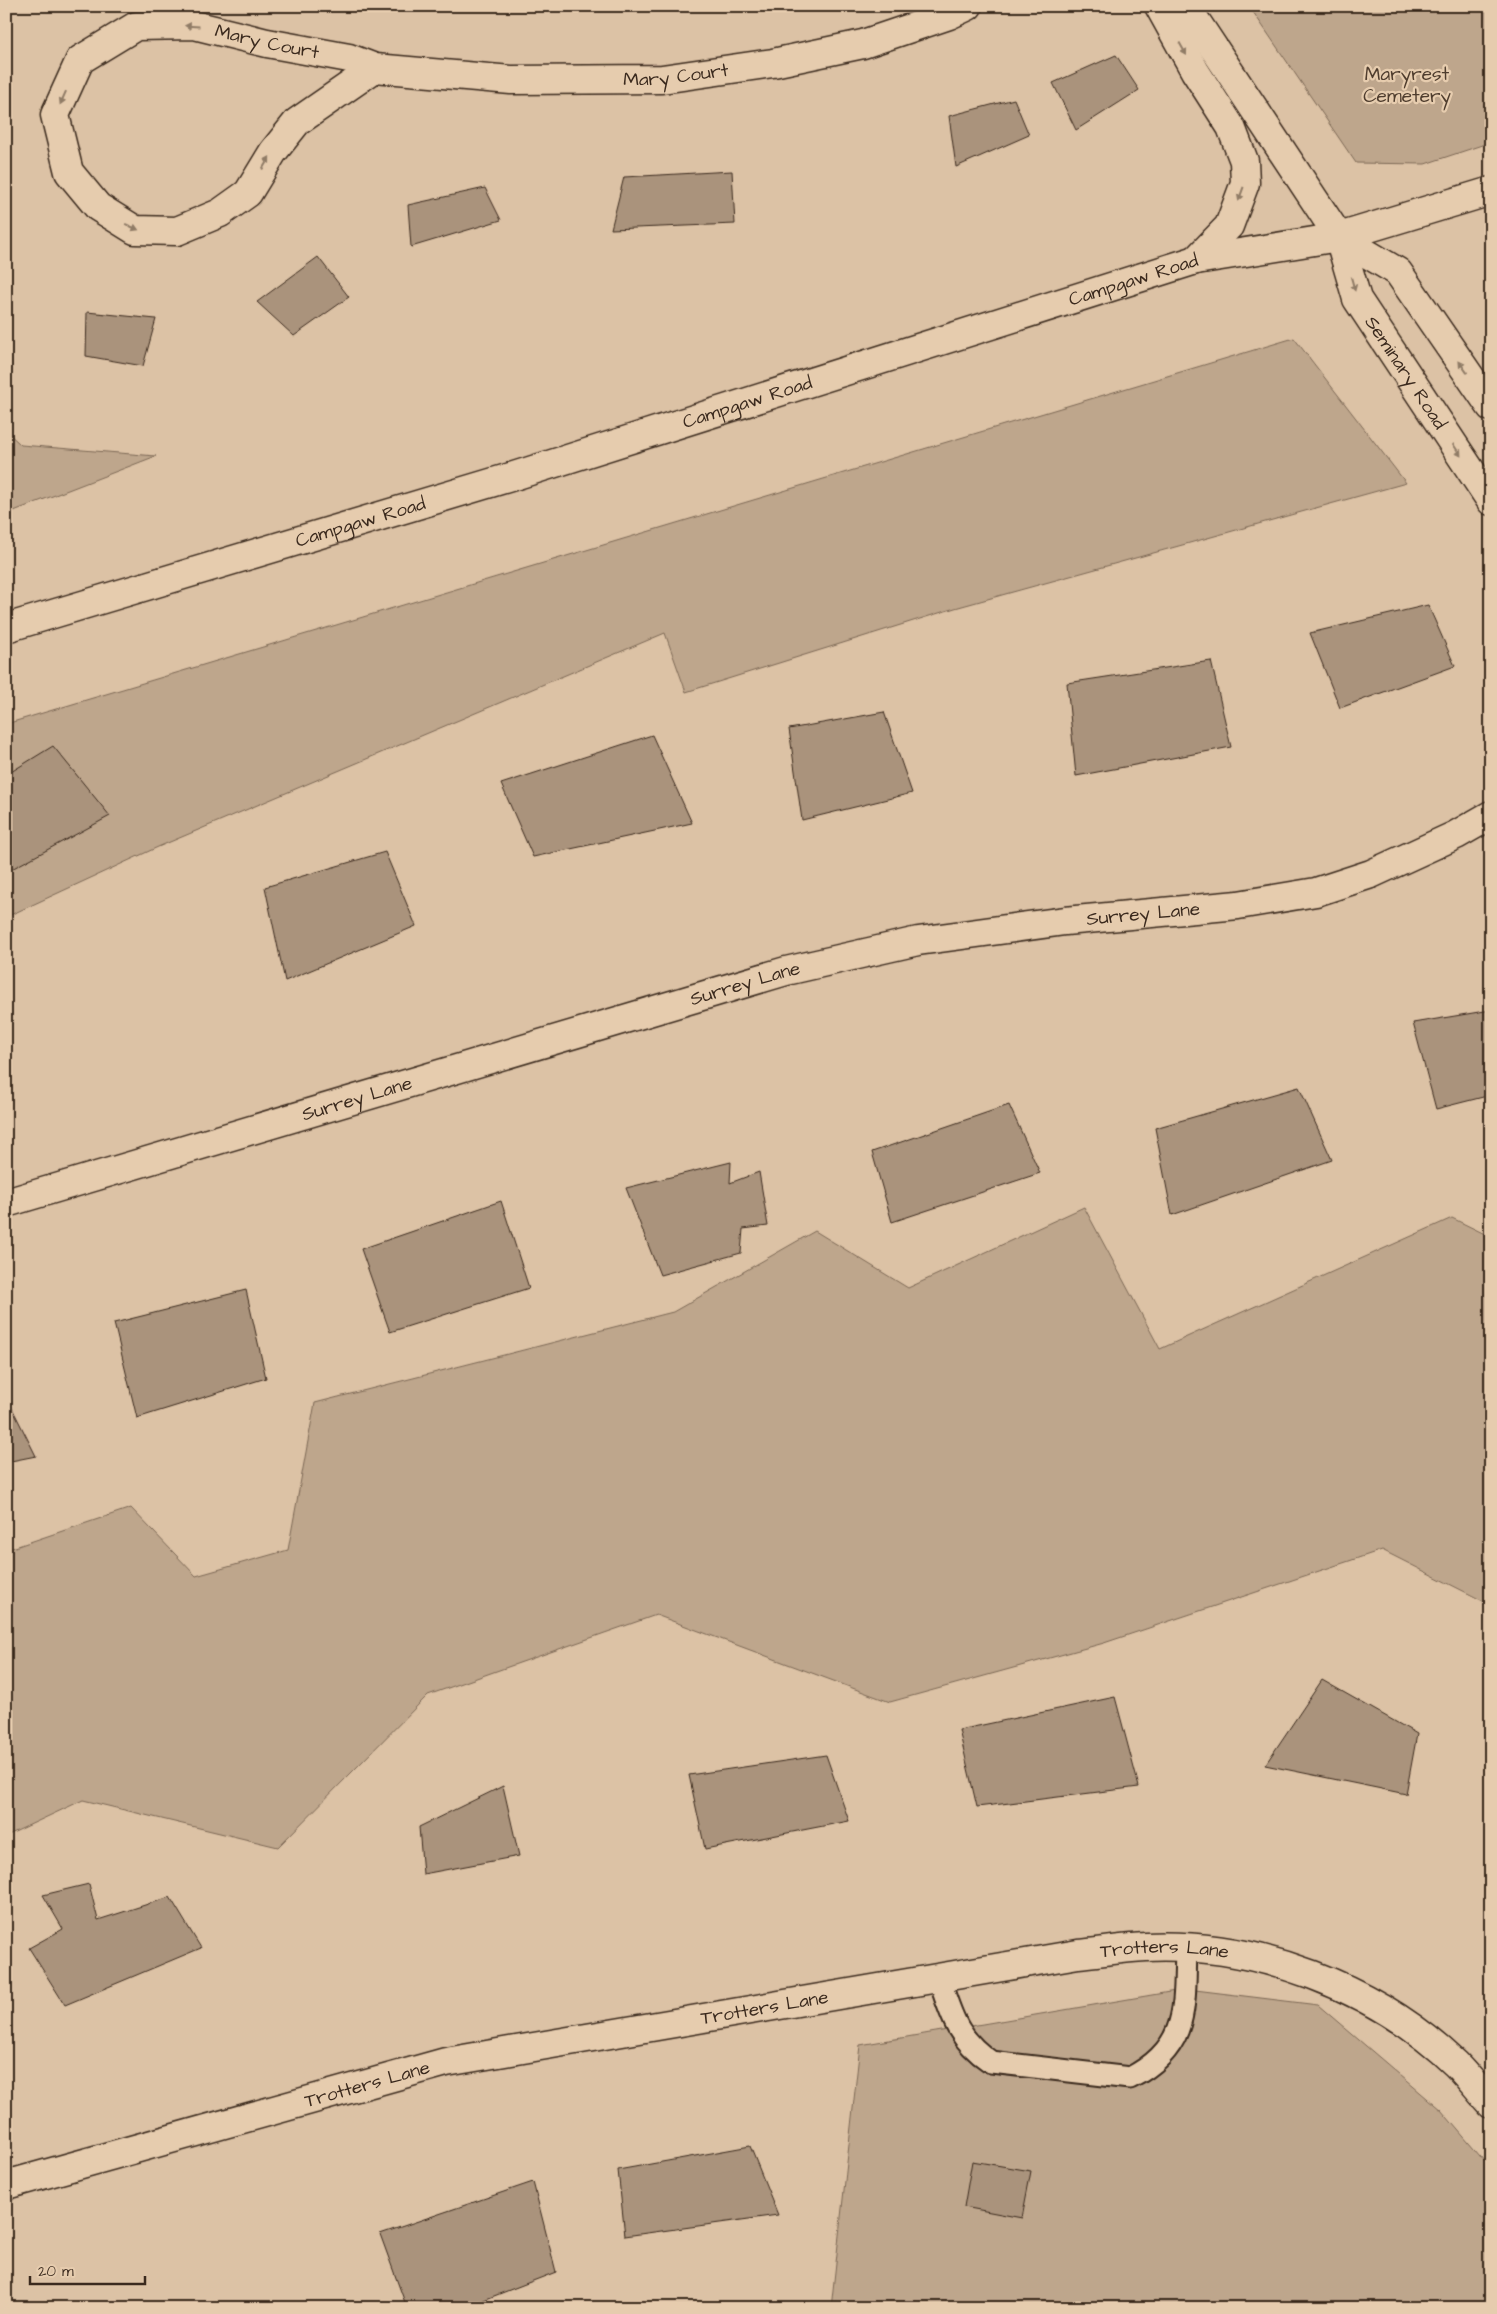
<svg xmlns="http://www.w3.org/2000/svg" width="1497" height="2314" viewBox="0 0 1497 2314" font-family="'Architects Daughter',sans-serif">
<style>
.green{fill:#bea68c;stroke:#7c6855}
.building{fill:#aa937b;stroke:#3b2a1e}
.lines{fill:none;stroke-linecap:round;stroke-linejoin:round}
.service-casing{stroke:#3b2a1e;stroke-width:25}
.minor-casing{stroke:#3b2a1e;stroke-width:31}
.secondary-casing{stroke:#3b2a1e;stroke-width:31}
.service{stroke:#e6ccae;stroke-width:21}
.minor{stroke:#e6ccae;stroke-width:28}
.secondary{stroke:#e6ccae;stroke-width:28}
.oneway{fill:#907b66}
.labels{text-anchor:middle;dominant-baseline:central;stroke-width:4.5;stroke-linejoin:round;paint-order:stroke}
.street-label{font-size:19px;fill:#3b2a1e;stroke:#e6ccae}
.park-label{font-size:19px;fill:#4f3d2e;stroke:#e6ccae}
</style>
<rect width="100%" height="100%" fill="#dcc2a5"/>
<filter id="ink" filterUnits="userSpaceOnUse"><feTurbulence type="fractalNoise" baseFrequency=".02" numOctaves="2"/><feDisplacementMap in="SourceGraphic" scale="10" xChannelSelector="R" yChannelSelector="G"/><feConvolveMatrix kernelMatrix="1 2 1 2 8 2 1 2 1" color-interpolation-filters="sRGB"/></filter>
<g filter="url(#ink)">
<path class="green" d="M 1249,6 L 1491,6 L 1491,142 L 1425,164 L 1356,163 Z
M 1294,338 L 1406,483 L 955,608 L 686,692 L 665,633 L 158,847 L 6,917 L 6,724 Z
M 6,431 L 21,445 L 156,456 L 6,514 Z
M 1084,1207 L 1160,1349 L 1452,1218 L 1491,1237 L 1491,1605 L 1382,1550 L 1104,1643 L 890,1702 L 656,1615 L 428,1695 L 278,1847 L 83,1800 L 6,1836 L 6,1550 L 131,1508 L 196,1576 L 288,1550 L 315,1403 L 673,1312 L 815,1231 L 908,1288 Z
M 1187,1989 L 1318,2005 L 1441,2110 L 1491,2169 L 1491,2308 L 831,2308 L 860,2045 Z"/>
<path class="building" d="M 1116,55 L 1139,90 L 1076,130 L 1053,83 Z
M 1014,99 L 1029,135 L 956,167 L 949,116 Z
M 732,171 L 735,224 L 611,229 L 624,177 Z
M 485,188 L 501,220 L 411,247 L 408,205 Z
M 318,257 L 349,297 L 294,336 L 257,302 Z
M 87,312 L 156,319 L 143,366 L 86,356 Z
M 1428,605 L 1455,666 L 1340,708 L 1310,633 Z
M 1211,661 L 1231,747 L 1076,776 L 1067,683 Z
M 884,712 L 912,793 L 802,820 L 789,729 Z
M 652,735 L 692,823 L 533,857 L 501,784 Z
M 53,746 L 110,816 L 6,872 L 6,775 Z
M 385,852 L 416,926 L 285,981 L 265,887 Z
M 1491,1010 L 1491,1095 L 1436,1109 L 1413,1023 Z
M 1299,1087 L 1332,1160 L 1172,1215 L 1155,1128 Z
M 1009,1105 L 1040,1173 L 892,1222 L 872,1152 Z
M 731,1162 L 730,1183 L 759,1172 L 768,1226 L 743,1229 L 741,1253 L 660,1275 L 626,1188 Z
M 501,1201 L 529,1288 L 390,1332 L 361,1249 Z
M 246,1290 L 266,1378 L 137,1418 L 114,1323 Z
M 6,1396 L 36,1456 L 6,1462 Z
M 1322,1680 L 1417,1734 L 1406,1794 L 1265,1765 Z
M 1115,1697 L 1139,1787 L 977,1807 L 959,1730 Z
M 826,1755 L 849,1821 L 705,1849 L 689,1775 Z
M 503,1786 L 519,1856 L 423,1874 L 419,1827 Z
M 89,1884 L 98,1920 L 170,1897 L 201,1948 L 65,2005 L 29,1948 L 63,1929 L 43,1895 Z
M 750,2146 L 778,2215 L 625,2236 L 618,2170 Z
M 972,2161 L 1031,2171 L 1022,2218 L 964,2207 Z
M 533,2182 L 556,2272 L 463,2308 L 407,2308 L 380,2234 Z"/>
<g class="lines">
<g class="service-casing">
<path id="service" d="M 939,1978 C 951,2015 957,2039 991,2062 L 1130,2078 C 1190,2047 1184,2007 1186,1948"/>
</g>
<g class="minor-casing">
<g id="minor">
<path d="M 1159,6 L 1195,71 L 1231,127 L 1244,161 L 1245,183 L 1229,226 L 1196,260"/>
<path id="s1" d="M 1186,6 L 1339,237 L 1357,299 L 1491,501"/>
<path id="s2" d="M 375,68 L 297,122 L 273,152 L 248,193 L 220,213 L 177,231 L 135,230 L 98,207 L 69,172 L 55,115 L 80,60 L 136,26 L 194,25 L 267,43 L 349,58 L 375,68 L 511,80 L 662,79 L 773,63 L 863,44 L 949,15 L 968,6"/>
<path d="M 1339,237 L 1398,272 L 1491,407"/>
<path id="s3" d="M 6,1203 L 786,971 L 918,941 L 1065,921 L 1238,905 L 1316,892 L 1371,874 L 1456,835 L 1491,815"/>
<path id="s4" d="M 6,2185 L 446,2062 L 1078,1954 C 1100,1952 1123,1948 1146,1947 C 1257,1942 1375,1987 1456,2064 C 1468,2076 1479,2091 1491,2104"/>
</g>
</g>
<g class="secondary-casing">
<g id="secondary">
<path id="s5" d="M 6,628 L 514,476 L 1196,260 L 1339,237 L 1491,191"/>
</g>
</g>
<use href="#service" class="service"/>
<use href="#minor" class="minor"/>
<use href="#secondary" class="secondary"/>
</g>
<defs><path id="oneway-solid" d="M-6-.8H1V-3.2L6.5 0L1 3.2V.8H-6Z" transform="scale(1.25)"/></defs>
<g class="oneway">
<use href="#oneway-solid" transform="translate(192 26) rotate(-176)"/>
<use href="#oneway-solid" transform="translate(1183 49) rotate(61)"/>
<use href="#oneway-solid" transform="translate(63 98) rotate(114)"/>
<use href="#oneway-solid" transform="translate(266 163) rotate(-59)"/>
<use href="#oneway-solid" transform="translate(1241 194) rotate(110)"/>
<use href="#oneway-solid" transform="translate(132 227) rotate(24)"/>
<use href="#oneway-solid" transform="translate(1353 284) rotate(74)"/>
<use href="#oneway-solid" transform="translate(1463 367) rotate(-125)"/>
<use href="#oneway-solid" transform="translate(1457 450) rotate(57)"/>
</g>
</g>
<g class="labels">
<g class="street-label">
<text stroke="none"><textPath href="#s2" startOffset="711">Mary Court</textPath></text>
<text stroke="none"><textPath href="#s2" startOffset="1124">Mary Court</textPath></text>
<text stroke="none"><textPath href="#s5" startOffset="1180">Campgaw Road</textPath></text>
<text stroke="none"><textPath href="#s1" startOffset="430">Seminary Road</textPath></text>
<text stroke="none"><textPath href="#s5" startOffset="775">Campgaw Road</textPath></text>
<text stroke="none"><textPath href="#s5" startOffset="370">Campgaw Road</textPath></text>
<text stroke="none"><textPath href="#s3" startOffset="1176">Surrey Lane</textPath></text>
<text stroke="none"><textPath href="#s3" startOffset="771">Surrey Lane</textPath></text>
<text stroke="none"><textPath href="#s3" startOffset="366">Surrey Lane</textPath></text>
<text stroke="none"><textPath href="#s4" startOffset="1185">Trotters Lane</textPath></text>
<text stroke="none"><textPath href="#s4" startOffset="780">Trotters Lane</textPath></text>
<text stroke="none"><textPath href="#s4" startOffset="375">Trotters Lane</textPath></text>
</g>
<g class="park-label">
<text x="1407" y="74">Maryrest<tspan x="1407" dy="22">Cemetery</tspan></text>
</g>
</g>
<rect width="1497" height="2314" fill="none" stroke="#e6ccae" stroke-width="25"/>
<rect x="12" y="12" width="1472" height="2289" fill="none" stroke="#3b2a1e" stroke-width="2" filter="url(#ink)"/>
<path d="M30 2276v8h115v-8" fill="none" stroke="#3b2a1e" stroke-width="2.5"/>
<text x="38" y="2276" font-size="15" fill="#3b2a1e" stroke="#e6ccae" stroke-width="4" paint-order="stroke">20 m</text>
</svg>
